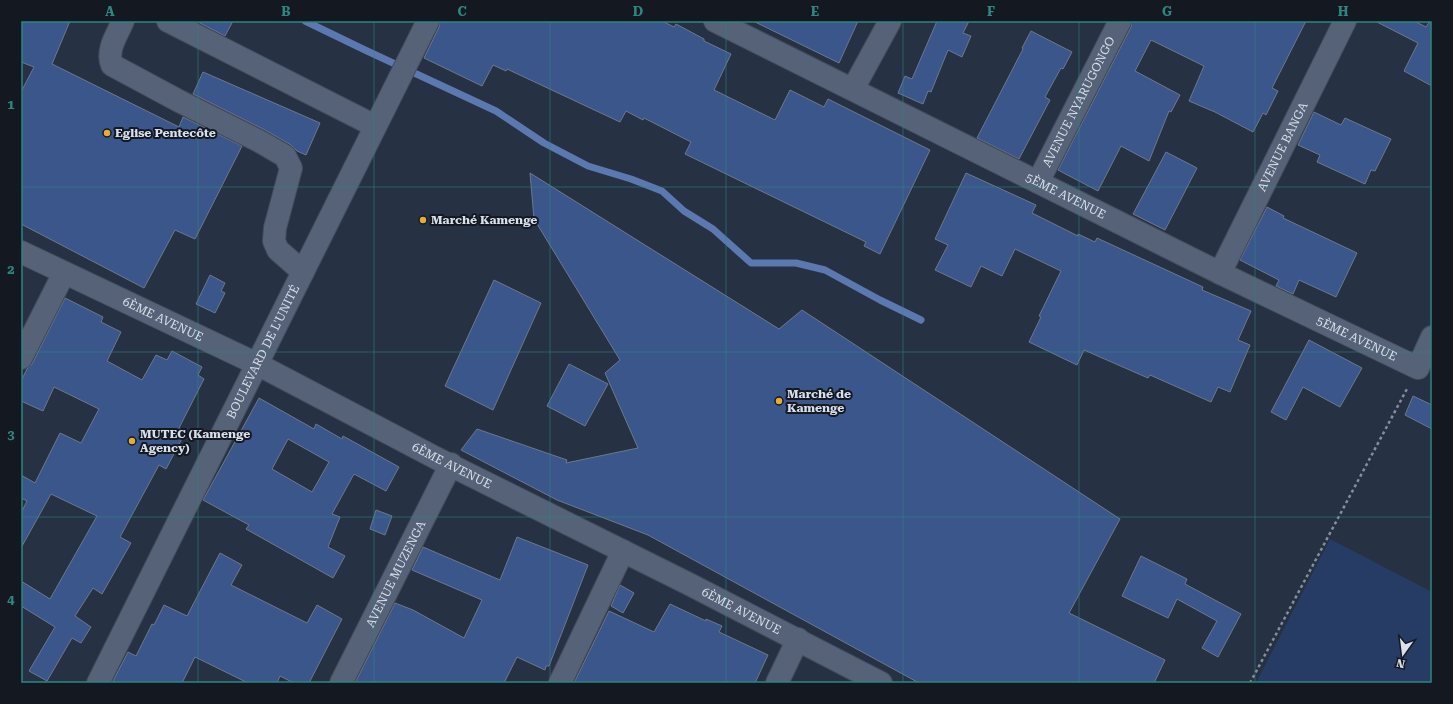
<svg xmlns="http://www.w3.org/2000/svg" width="1453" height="704" viewBox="0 0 1453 704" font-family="'Roboto Serif',serif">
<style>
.green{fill:#273c65}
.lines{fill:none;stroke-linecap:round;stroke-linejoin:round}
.stream{stroke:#5b79b0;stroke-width:7}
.building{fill:#3b568a;stroke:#6c788e;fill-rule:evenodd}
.minor-casing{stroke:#444c5c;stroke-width:24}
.path{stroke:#868e9e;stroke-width:2.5;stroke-dasharray:3 3;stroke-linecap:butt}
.minor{stroke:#566277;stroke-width:22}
.grid{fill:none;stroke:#2d8681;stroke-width:1;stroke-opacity:0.55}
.poi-dot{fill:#e4ad35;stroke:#141921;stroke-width:1.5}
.labels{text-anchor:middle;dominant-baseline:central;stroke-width:4;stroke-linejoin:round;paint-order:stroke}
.street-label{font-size:12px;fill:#d9e0ec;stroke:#141921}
.poi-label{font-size:12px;font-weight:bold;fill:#d9e0ec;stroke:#141921;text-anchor:start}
.neatline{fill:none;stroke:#2d8681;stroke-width:1.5}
.grid-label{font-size:13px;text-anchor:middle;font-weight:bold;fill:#2d8681}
</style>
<rect width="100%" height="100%" fill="#273144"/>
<path class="green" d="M 1330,539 L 1432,592 L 1432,683 L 1256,683 Z"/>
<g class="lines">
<path class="stream" d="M 305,21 L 365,50 L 496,111 L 544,143 L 588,166 L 631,179 L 662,191 L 684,211 L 713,229 L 751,263 L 796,263 L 825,270 L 880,300 L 921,320"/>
</g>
<path class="building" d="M 21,21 L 70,21 L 52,64 L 179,127 L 183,117 L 242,146 L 195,239 L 175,230 L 144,288 L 21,224 L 21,92 L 34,67 L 21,62 Z
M 196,21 L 233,21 L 225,36 Z
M 440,21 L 662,21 L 674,27 L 676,24 L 704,39 L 704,41 L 731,54 L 714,90 L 775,120 L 790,90 L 824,107 L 828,99 L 930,150 L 880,254 L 864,246 L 866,242 L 685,154 L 691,142 L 644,118 L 643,120 L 626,111 L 620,122 L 507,69 L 506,71 L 493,65 L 482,86 L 424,58 L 439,27 Z
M 753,21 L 858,21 L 839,63 Z
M 937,21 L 969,21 L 963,33 L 971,36 L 962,57 L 948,50 L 931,92 L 928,91 L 923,104 L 898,93 L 905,76 L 912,79 Z
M 1132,21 L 1306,21 L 1272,88 L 1278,91 L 1266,115 L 1263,113 L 1253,132 L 1215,112 L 1189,101 L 1204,66 L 1151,40 L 1135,71 L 1180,95 L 1171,112 L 1169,111 L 1149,161 L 1121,146 L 1098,191 L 1058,170 L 1131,27 Z
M 1375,21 L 1414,21 L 1426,27 L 1430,21 L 1432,21 L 1432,86 L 1404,71 L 1418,43 Z
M 1031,31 L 1072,52 L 1063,69 L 1061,68 L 1045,97 L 1050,100 L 1019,159 L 977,138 L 1023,49 L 1022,48 Z
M 203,72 L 320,123 L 306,155 L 297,151 L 291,145 L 265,130 L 193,94 Z
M 1314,112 L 1341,125 L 1345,118 L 1391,139 L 1375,171 L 1371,170 L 1365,184 L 1317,162 L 1320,155 L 1298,145 Z
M 1166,152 L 1197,168 L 1165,230 L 1133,214 Z
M 530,173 L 779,329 L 802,310 L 1120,519 L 1069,613 L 1165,660 L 1154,683 L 919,683 L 648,535 L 557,500 L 461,450 L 477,429 L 567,460 L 566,463 L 638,448 L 605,373 L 620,360 L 534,219 Z
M 966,173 L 1036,205 L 1032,213 L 1078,236 L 1078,234 L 1095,242 L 1097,238 L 1203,287 L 1202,290 L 1251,311 L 1238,340 L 1250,345 L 1230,392 L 1218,387 L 1211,402 L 1150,375 L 1148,378 L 1084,350 L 1077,365 L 1029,342 L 1041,317 L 1039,316 L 1061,271 L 1015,249 L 1002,276 L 981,266 L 971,287 L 935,270 L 948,245 L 935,239 Z
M 1267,207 L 1284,216 L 1283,218 L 1357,253 L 1336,297 L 1299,280 L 1293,294 L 1276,286 L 1279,280 L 1240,260 Z
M 210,275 L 225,283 L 221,291 L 225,293 L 215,313 L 196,304 Z
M 494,280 L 541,303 L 493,410 L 445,386 Z
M 65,298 L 103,317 L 101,322 L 121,332 L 107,361 L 142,380 L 156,355 L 167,360 L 172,351 L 202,367 L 198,375 L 204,379 L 179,428 L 186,431 L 166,469 L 159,465 L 120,537 L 131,543 L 102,594 L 93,588 L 75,616 L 91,627 L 81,643 L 72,638 L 47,681 L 29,671 L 55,627 L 21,606 L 21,581 L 50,599 L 97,516 L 51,494 L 21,548 L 21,513 L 27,501 L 21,498 L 21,475 L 35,483 L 60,433 L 81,443 L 99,409 L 54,387 L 43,411 L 21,401 L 21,381 L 27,369 L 32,364 Z
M 1309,340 L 1362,368 L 1340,407 L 1303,387 L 1286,420 L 1271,412 Z
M 569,364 L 608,384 L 585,426 L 547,406 Z
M 1413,396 L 1432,405 L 1432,429 L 1405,415 Z
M 259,398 L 314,429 L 316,424 L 342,439 L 343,436 L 399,467 L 386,491 L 354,474 L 332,514 L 340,517 L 328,547 L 345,556 L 333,578 L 246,529 L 249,525 L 203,500 ZM 288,439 L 329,462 L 312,492 L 272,469 Z
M 376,510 L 392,516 L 385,535 L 370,529 Z
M 517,537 L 588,565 L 549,666 L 546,666 L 545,670 L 517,657 L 504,683 L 355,683 L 395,603 L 413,610 L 464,638 L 482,600 L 412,570 L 423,547 L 500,580 Z
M 220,553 L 242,565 L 231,585 L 307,623 L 317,605 L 342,619 L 309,683 L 294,683 L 280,676 L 277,683 L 248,683 L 195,657 L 182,683 L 112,683 L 128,652 L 136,656 L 152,624 L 154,625 L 164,605 L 187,616 Z
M 1141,556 L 1187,579 L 1185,584 L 1241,614 L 1218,657 L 1202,648 L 1217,621 L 1177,599 L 1168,618 L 1122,596 Z
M 620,585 L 634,593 L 623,613 L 611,606 Z
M 670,604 L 706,621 L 706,619 L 722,626 L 719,632 L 768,655 L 755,683 L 574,683 L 609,611 L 654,632 Z"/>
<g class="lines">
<g class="minor-casing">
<g id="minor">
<path d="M 123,21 C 117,35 106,50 112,65 L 179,101 L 259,141 L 285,156 L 291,168 L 275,228 L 274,241 L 278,250 L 303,272"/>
<path d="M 168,21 L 375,126"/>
<path id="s1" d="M 715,21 L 1220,273 L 1418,368 L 1432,337"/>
<path d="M 853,89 L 890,21"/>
<path id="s2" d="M 1038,182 L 1120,21"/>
<path id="s3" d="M 21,252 L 257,364 L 436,458 L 689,584 L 881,683"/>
<path id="s4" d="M 1220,273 L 1345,21"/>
<path d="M 21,358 L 64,273"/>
<path id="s5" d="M 98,683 L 428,21"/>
<path id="s6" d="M 341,683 L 451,464"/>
<path d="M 560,683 L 623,551"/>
<path d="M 777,683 L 798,639"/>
</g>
</g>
<path class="path" d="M 1250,683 L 1408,387"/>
<use href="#minor" class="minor"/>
</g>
<path class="grid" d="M 198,21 L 198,683M 374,21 L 374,683M 550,21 L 550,683M 726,21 L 726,683M 903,21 L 903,683M 1079,21 L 1079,683M 1255,21 L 1255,683M 21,187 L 1432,187M 21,352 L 1432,352M 21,517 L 1432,517"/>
<g class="poi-dot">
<circle cx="107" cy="133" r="4"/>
<circle cx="423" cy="220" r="4"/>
<circle cx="779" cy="401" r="4"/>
<circle cx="132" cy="441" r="4"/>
</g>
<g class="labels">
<g class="street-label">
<text stroke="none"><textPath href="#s2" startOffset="90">AVENUE NYARUGONGO</textPath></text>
<text stroke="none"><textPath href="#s4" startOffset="141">AVENUE BANGA</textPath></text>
<text stroke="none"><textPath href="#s1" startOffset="392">5ÈME AVENUE</textPath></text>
<text stroke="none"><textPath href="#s3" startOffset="157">6ÈME AVENUE</textPath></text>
<text stroke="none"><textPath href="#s1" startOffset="716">5ÈME AVENUE</textPath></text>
<text stroke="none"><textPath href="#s5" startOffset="370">BOULEVARD DE L'UNITÉ</textPath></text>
<text stroke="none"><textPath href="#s3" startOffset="481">6ÈME AVENUE</textPath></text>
<text stroke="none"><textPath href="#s6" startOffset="122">AVENUE MUZENGA</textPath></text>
<text stroke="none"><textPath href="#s3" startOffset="805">6ÈME AVENUE</textPath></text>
</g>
<g class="poi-label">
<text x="115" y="133">Eglise Pentecôte</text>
<text x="431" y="220">Marché Kamenge</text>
<text x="787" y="394">Marché de<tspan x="787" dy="14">Kamenge</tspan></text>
<text x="140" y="434">MUTEC (Kamenge<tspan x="140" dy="14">Agency)</tspan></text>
</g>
</g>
<rect width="1453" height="704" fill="none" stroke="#141921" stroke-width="44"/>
<g transform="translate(1403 654) rotate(194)" stroke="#141921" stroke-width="3" paint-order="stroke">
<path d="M0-3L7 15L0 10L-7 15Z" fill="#d9e0ec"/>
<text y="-6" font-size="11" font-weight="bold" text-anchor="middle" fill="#d9e0ec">N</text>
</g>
<rect x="22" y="22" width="1409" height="660" class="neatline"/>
<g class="grid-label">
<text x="110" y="16">A</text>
<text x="286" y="16">B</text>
<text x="462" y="16">C</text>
<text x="638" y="16">D</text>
<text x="815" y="16">E</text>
<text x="991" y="16">F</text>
<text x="1167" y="16">G</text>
<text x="1343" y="16">H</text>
<text x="11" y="109">1</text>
<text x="11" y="274">2</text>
<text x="11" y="439">3</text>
<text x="11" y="604">4</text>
</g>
</svg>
